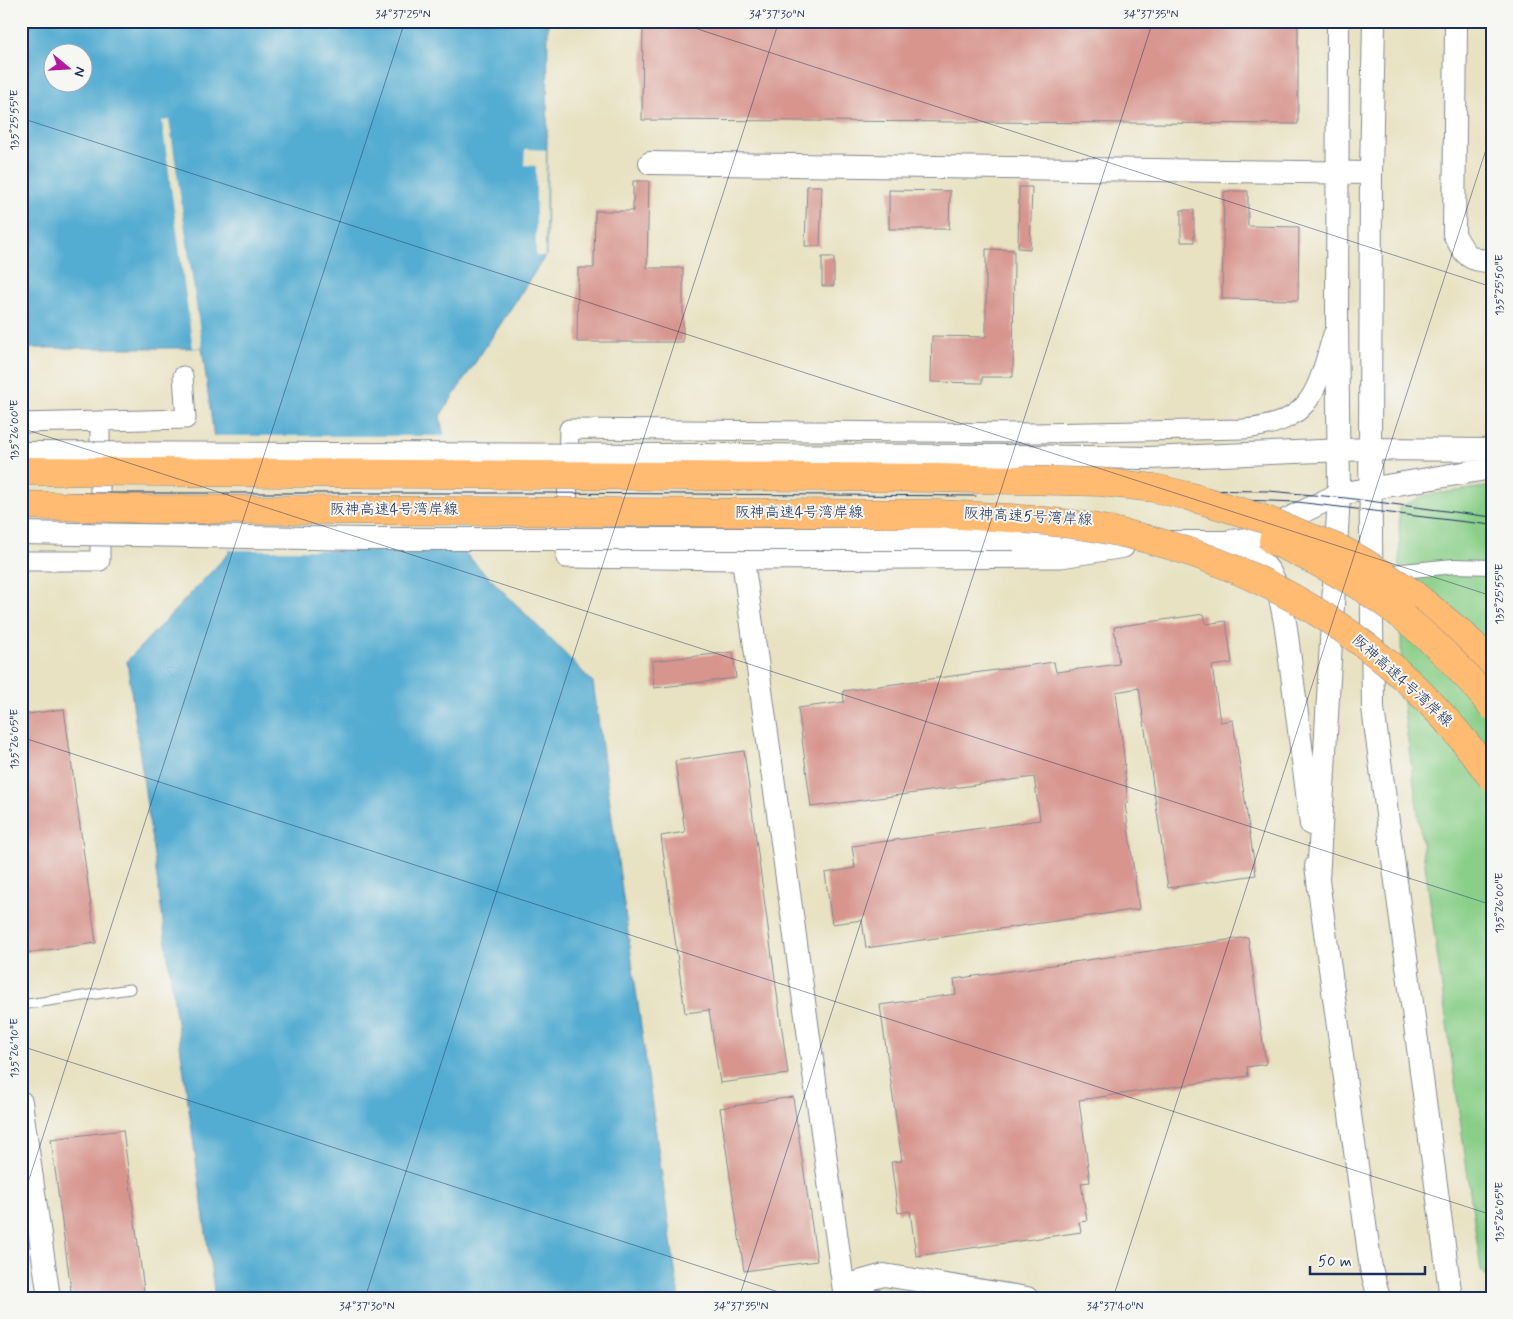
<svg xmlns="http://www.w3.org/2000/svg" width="1513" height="1319" viewBox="0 0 1513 1319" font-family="Mynerve,'Klee One',sans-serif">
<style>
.green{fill:#8acf89;stroke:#527f74}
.water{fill:#53acd1;stroke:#376e98;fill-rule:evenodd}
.pier{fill:#e8e2c2}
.building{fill:#d7958e}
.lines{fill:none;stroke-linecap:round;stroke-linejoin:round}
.service-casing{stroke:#828890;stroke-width:11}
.pedestrian-casing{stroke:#828890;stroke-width:16}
.minor-casing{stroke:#828890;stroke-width:21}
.tertiary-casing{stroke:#828890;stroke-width:24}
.motorway-casing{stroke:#828890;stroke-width:29}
.service{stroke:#fff;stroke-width:9}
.pedestrian{stroke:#fff;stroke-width:14}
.minor{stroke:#fff;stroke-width:19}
.tertiary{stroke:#fff;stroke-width:22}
.motorway{stroke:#ffbb71;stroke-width:28}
.tram{stroke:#1b2f5e;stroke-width:1}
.tertiary-bridge-casing{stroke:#828890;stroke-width:24;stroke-linecap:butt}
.motorway-bridge-casing{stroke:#828890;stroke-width:29;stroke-linecap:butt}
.tertiary-bridge{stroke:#fff;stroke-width:22}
.motorway-bridge{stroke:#ffbb71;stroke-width:28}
.ticks{fill:none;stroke:#1b2f5e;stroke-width:1;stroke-opacity:0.45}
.labels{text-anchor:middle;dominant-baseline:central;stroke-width:4;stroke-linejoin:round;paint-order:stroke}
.street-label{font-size:15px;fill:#1b2f5e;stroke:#f6f6f2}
.neatline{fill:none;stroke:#1b2f5e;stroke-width:2}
.ticks-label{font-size:12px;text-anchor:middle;fill:#1b2f5e}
</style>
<rect width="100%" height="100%" fill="#f6f6f2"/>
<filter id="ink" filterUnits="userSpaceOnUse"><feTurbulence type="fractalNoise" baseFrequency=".02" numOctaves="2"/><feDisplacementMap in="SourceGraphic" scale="10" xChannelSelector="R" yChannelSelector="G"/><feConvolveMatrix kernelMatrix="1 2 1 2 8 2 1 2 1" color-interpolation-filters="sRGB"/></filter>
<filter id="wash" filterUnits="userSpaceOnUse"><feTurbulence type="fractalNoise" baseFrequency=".0096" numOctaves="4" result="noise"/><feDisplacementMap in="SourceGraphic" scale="20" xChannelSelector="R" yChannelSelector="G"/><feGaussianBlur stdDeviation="1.12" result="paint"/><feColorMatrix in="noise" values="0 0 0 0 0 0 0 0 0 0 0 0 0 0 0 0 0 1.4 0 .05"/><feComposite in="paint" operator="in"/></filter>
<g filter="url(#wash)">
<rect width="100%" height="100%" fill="#e8e2c2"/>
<path class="green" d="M 1492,486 L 1492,1282 L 1481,1271 L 1402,698 L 1399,507 L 1427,495 Z"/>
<path class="water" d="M 21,21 L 548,21 L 546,255 L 440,416 L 466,554 L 593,682 L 679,1298 L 215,1298 L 127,661 L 229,553 L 202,347 L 193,348 L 21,348 ZM 52,52 L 82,52 L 82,82 L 52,82 Z"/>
<path class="pier" d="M 169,120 L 202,347 L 193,348 L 162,121 Z
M 525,149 L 546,150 L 545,256 L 536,256 L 536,166 L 524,165 Z
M 211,436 L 446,436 L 468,550 L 226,550 Z"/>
<g id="blocks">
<path class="building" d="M 643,21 L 1298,21 L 1298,124 L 642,120 Z
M 633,181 L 649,181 L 647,268 L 683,268 L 683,342 L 577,342 L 578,268 L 594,268 L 595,211 L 633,211 Z
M 807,186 L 822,186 L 820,246 L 805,246 Z
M 1019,187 L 1032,187 L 1030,249 L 1018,248 Z
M 889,190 L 950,191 L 949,229 L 889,229 Z
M 1228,191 L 1248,191 L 1248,226 L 1299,227 L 1298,300 L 1222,299 L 1224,192 Z
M 1181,210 L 1194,210 L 1194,242 L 1181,242 Z
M 986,249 L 1014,250 L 1013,377 L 982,377 L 982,383 L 931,382 L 932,336 L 986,337 Z
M 822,257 L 834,257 L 834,286 L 822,286 Z
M 1204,614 L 1206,624 L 1226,621 L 1232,663 L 1212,666 L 1220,722 L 1233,720 L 1256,875 L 1168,888 L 1139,688 L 1116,692 L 1125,765 L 1124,765 L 1128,803 L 1125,804 L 1139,909 L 866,948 L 862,920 L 832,924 L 825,873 L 855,868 L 852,846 L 1040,820 L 1034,777 L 811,807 L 798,708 L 844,702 L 843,691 L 1054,662 L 1056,672 L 1119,664 L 1114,627 Z
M 733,652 L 736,678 L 654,688 L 652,661 Z
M 64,709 L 96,943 L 25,953 L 21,928 L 21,715 Z
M 744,751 L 788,1074 L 720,1083 L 709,1010 L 685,1013 L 661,836 L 685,832 L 675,761 Z
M 1248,937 L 1266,1064 L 1247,1067 L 1248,1076 L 1079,1100 L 1090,1182 L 1081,1183 L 1087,1221 L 1079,1222 L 1081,1232 L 916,1256 L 910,1211 L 898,1213 L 891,1162 L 902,1161 L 880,1005 L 956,994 L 954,979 Z
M 793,1097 L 817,1261 L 744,1271 L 720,1108 Z
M 123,1130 L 145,1298 L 72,1298 L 51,1139 Z"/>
</g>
</g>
<g filter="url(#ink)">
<use href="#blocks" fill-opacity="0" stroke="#828890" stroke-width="1"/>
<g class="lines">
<g class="service-casing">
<path id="service" d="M 21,1005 L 130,989"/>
</g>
<g class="pedestrian-casing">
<path id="pedestrian" d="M 1392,572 L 1454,566 L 1492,567"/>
</g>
<g class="minor-casing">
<path id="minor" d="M 21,423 L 186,419 L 183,376
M 1124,548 L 1061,558 L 743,560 L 566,558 L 569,429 L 1037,433 L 1244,429 C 1313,422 1316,392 1333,334
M 21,561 L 100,561 L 100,421"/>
</g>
<g class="tertiary-casing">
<path id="tertiary" d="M 1374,21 L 1371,173 L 1370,449 L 1373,708 L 1451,1298
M 1456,21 L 1454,234 C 1465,254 1467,261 1492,261
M 650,163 L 1371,173
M 1016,456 L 1148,458 L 1370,449 L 1492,450
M 1014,539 L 1116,541
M 1170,542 L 1226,542 L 1247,539 L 1339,494 L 1492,468
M 1226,542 C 1275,561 1277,580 1286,628 L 1311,824
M 743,560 L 845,1298
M 1316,866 L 1371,1268 L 1379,1298
M 1318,881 L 1339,494 L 1337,319 L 1338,21
M 21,1102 L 49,1298
M 844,1286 L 884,1275 L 1027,1298
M 844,1286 L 868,1298"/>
</g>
<g class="motorway-casing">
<path id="motorway" d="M 1411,592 L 1462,634 L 1492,663"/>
</g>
<use href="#service" class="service"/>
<use href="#pedestrian" class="pedestrian"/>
<use href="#minor" class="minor"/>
<use href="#tertiary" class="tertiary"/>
<use href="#motorway" class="motorway"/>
<path class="tram" d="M 21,482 L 545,483 L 1269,491 L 1346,498 L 1492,517
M 21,493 L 544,493 L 976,496
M 1188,498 L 1297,502 L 1492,525"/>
<g class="tertiary-bridge-casing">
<path id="tertiary-bridge" d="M 21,453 L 1016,456
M 21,533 L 367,539 L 1014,539"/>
</g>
<g class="motorway-bridge-casing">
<path id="motorway-bridge" d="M 21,471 L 937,478 L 1100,482 L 1154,488 L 1188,496 L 1261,518 L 1342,550 L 1362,561 L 1411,592
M 21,505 L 144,509 L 939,514 C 992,517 1045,519 1097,528 C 1257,557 1399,644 1492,778
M 1273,541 C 1364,581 1429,628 1492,706"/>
</g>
<use href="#tertiary-bridge" class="tertiary-bridge"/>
<use href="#motorway-bridge" class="motorway-bridge"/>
</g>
</g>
<path class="ticks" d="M 673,21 L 1492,287M 21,53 L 32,21M 21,118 L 1492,596M 21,428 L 1492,905M 21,737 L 1492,1215M 21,1046 L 797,1298M 21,1204 L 405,21M 365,1298 L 779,21M 739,1298 L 1153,21M 1113,1298 L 1492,131M 1487,1298 L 1492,1282"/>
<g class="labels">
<g class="street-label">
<text x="394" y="510">阪神高速4号湾岸線</text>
<text x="799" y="513">阪神高速4号湾岸線</text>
<text transform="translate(1028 517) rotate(3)">阪神高速5号湾岸線</text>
<text transform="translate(1402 681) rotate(42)">阪神高速4号湾岸線</text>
</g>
</g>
<rect width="1513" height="1319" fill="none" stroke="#f6f6f2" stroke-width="55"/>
<g transform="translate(68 68) rotate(108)"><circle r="24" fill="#f6f6f2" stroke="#9ea6b7"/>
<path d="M0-4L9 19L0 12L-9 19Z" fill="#b5179e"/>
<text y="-8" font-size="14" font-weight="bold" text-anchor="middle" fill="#1b2f5e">N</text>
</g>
<path d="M1310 1266v8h115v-8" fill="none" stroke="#1b2f5e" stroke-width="2.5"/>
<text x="1318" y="1266" font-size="15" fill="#1b2f5e" stroke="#f6f6f2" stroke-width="4" paint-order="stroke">50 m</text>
<rect x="28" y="28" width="1458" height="1264" class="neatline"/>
<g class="ticks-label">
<text x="403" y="18">34°37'25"N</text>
<text x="777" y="18">34°37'30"N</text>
<text x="1151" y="18">34°37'35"N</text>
<text transform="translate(14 120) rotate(-90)" y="4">135°25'55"E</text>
<text transform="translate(1499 285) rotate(-90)" y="4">135°25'50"E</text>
<text transform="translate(14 430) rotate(-90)" y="4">135°26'00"E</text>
<text transform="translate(1499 594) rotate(-90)" y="4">135°25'55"E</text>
<text transform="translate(14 739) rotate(-90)" y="4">135°26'05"E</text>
<text transform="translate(1499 903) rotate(-90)" y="4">135°26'00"E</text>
<text transform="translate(14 1048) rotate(-90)" y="4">135°26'10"E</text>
<text transform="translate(1499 1212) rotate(-90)" y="4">135°26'05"E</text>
<text x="367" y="1310">34°37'30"N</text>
<text x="741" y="1310">34°37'35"N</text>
<text x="1115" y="1310">34°37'40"N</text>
</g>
</svg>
